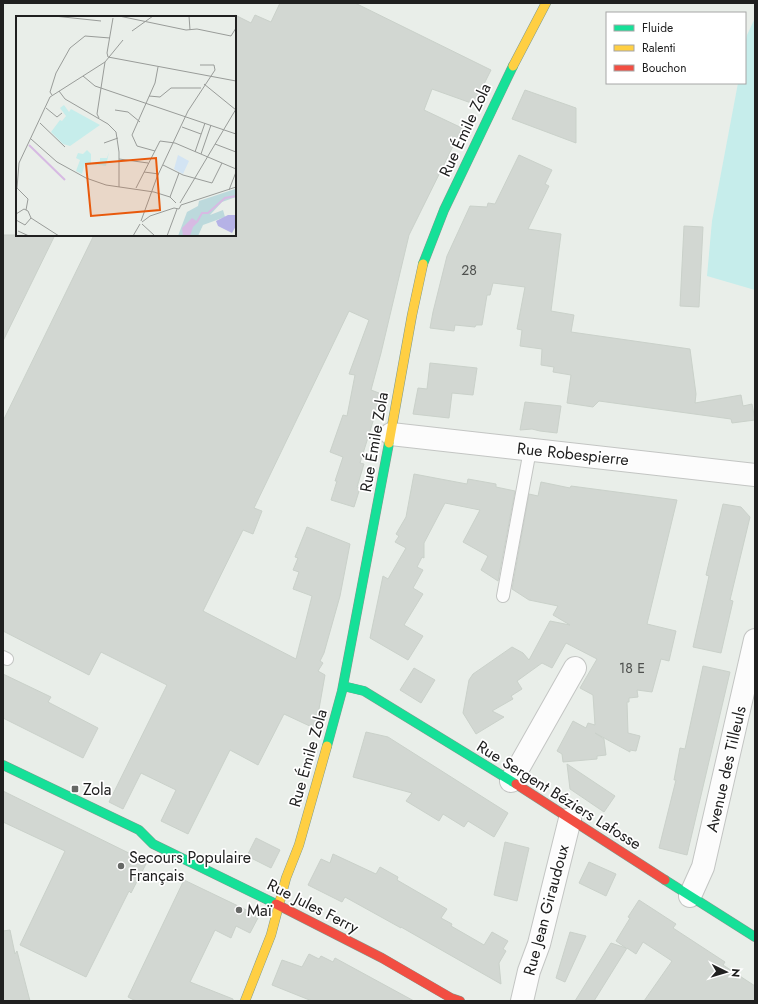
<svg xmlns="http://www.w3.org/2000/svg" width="758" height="1004" viewBox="0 0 758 1004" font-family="Jost,sans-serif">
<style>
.grass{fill:#c6edeb}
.building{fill:#d2d7d2;stroke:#cad1ca}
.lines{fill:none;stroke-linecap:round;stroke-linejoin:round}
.lane-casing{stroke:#c3c5c3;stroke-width:14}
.street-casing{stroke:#c3c5c3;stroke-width:24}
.fast-casing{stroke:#7f9a8e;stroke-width:10}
.slow-casing{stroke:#7f9a8e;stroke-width:10}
.jam-casing{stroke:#7f9a8e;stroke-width:10}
.lane{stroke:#fcfcfc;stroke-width:12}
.street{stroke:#fcfcfc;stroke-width:22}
.fast{stroke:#16e098;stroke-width:9}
.slow{stroke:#ffcf43;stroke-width:9}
.jam{stroke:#f24e42;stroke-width:9}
.poi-dot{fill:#666866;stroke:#fff;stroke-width:1.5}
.labels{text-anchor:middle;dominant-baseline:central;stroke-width:3.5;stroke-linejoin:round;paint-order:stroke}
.number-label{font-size:14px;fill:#4e504e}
.street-label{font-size:16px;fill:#202020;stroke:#fff}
.poi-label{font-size:16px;fill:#202020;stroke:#fff;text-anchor:start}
.inset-river{fill:none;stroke:#d7bae3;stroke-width:2}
.inset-road{fill:none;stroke:#999c99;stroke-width:1}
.view{fill:#e8590c;fill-opacity:0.15;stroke:#e8590c;stroke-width:2}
.inset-edge{fill:none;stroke:#202020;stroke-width:2}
</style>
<rect width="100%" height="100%" fill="#e9eee9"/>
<path class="grass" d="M 755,18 L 755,290 L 707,276 L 712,221 L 738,83 L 745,83 L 745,46 L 747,35 Z"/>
<path class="building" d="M 280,3 L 355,3 L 491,70 L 474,104 L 432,89 L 424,110 L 462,128 L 409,235 L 381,353 L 371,390 L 379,393 L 375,415 L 360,463 L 364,464 L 357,487 L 360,488 L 354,507 L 331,500 L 337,481 L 335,481 L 343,457 L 330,452 L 343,415 L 347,416 L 355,375 L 349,374 L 369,320 L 349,311 L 254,508 L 262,511 L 253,534 L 243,530 L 203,611 L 296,659 L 312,596 L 293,589 L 299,572 L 293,570 L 298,558 L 295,557 L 307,527 L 350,544 L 340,596 L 324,653 L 320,661 L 323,663 L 318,671 L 325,675 L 319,709 L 314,728 L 284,714 L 258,765 L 230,750 L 188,834 L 161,821 L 176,790 L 141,773 L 123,809 L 109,802 L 167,685 L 101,652 L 89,675 L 3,631 L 3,421 L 94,235 L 235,235 L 235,15 L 251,23 L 255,15 L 271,22 Z
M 525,90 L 576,108 L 576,143 L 512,119 Z
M 519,155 L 552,170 L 545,184 L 549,186 L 528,229 L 561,234 L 551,311 L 574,315 L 571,332 L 690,349 L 696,394 L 695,403 L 741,395 L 743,406 L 752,404 L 755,420 L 732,423 L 731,419 L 599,401 L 593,407 L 567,403 L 571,375 L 553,372 L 554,367 L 541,365 L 542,349 L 520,346 L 522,330 L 517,329 L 525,287 L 493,283 L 490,295 L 487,295 L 482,325 L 476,325 L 475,327 L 455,325 L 454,331 L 430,328 L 433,312 L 447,256 L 470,206 L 487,207 L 488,203 L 495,204 Z
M 684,226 L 703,227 L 699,307 L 680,306 Z
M 3,235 L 55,235 L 3,341 Z
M 430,363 L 477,368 L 473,395 L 452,393 L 449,418 L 413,414 L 418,388 L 427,389 Z
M 525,402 L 561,406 L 557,433 L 540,431 L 532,429 L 520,430 Z
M 414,474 L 467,484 L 468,479 L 496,484 L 496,487 L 515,491 L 498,581 L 481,570 L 488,556 L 463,542 L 480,510 L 445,503 L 424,543 L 424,558 L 422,557 L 417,567 L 423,570 L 413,588 L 423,594 L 404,625 L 423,636 L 408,660 L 370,638 L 383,576 L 388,579 L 406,548 L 395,542 L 399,536 L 396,534 L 406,517 Z
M 541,482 L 570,488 L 571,486 L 677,500 L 647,624 L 676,631 L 669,661 L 661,659 L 652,692 L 637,690 L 638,697 L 629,698 L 629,702 L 627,702 L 628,733 L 640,736 L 636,751 L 630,750 L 630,752 L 595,733 L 604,739 L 606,755 L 597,756 L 597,759 L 563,762 L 562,754 L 557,751 L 573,721 L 586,728 L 588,723 L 595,725 L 593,695 L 580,688 L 597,659 L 566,643 L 552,668 L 542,663 L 517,681 L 522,689 L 511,696 L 513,699 L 492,711 L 504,717 L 476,734 L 463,713 L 469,680 L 473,674 L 512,647 L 523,653 L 529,660 L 550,621 L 570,625 L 553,615 L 558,606 L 529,600 L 512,589 L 529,494 L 538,496 Z
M 723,504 L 741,507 L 750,517 L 730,600 L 733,601 L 721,653 L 693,647 L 709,576 L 706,575 Z
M 703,666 L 730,672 L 687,855 L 659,848 L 676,780 L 674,780 L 680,748 L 685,749 Z
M 414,668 L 435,680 L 421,703 L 400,690 Z
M 3,674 L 51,697 L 48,702 L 98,728 L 83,758 L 3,718 Z
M 366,732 L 388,737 L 508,813 L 494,837 L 468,821 L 464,827 L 443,814 L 439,821 L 406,801 L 412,793 L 353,777 Z
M 567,764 L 615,796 L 604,812 L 570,789 Z
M 3,791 L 147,862 L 131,893 L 129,891 L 86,977 L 20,945 L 65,851 L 3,822 Z
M 256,838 L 280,850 L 271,868 L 247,856 Z
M 505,842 L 529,848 L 517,901 L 494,895 Z
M 333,854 L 376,874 L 380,867 L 398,877 L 397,880 L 447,909 L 441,918 L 452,924 L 451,926 L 484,945 L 492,932 L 508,941 L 503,949 L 506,951 L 499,963 L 501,984 L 401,927 L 401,928 L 345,897 L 342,902 L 308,885 L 321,859 L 330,863 Z
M 589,862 L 616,874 L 606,896 L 579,883 Z
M 184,880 L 259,916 L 250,933 L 236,926 L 231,938 L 215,930 L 190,982 L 233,999 L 233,1001 L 136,1001 L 128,997 Z
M 639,900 L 676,924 L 673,928 L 725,962 L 723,965 L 755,986 L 755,1001 L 644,1001 L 672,961 L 643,942 L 636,954 L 627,948 L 594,1001 L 575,1001 L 611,943 L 626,948 L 616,941 L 630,918 L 628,917 Z
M 10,930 L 15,954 L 17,951 L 30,1001 L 3,1001 L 3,931 Z
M 570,932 L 586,936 L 565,982 L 556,978 Z
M 309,954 L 319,959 L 321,956 L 333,962 L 335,958 L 414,1001 L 312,1001 L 272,985 L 282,960 L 302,967 Z"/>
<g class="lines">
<g class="lane-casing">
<path id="lane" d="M 503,596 L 530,450
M 3,657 L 7,659"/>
</g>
<g class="street-casing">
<path id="street" d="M 391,434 L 755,475
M 511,781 L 575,668
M 690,896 L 703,867 L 755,640
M 522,1001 L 529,971 L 539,944 L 570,819"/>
</g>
<g class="fast-casing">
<path id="fast" d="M 423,264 L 444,210 L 513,66
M 343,686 L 364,691 L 516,784
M 327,746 L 342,691 L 389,443
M 3,765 L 139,830 L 153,844 L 276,904
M 665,880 L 755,937"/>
</g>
<g class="slow-casing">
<path id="slow" d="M 513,66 L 546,3
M 389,443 L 412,315 L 423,264
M 245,1001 L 271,935 L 286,878 L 299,845 L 327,746"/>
</g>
<g class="jam-casing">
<path id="jam" d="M 516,784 L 665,880
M 276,904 L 382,958 L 451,998 L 460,1001"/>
</g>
<use href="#lane" class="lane"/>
<use href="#street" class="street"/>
<use href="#fast" class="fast"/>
<use href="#slow" class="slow"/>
<use href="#jam" class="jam"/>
</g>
<g class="poi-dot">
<rect x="71" y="785" width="8" height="8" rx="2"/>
<circle cx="121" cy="866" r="4"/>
<circle cx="239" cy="910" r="4"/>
</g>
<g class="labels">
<g class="number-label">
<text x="469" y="270">28</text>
<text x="632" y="668">18 E</text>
</g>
<g class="street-label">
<text transform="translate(465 130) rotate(-65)">Rue Émile Zola</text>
<text transform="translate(374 442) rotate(-80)">Rue Émile Zola</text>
<text transform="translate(573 454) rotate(6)">Rue Robespierre</text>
<text transform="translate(308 758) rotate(-74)">Rue Émile Zola</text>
<text transform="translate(726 769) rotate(-77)">Avenue des Tilleuls</text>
<text transform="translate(559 795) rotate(32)">Rue Sergent Béziers Lafosse</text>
<text transform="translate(313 906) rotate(27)">Rue Jules Ferry</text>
<text transform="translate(546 910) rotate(-75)">Rue Jean Giraudoux</text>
</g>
<g class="poi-label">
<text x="83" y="789">Zola</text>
<text x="129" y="857">Secours Populaire<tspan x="129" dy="18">Français</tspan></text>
<text x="247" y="910">Maï</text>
</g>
</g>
<g transform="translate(16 16)">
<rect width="220" height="220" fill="#e9eee9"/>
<path d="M 48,89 L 53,96 L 55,93 L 84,109 L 54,130 L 47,128 L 35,116 L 44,104 L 46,105 L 50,100 L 44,92 ZM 71,134 L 75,138 L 75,147 L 84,147 L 84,142 L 91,142 L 93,136 L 90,150 L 69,147 L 66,158 L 60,155 L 64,144 L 60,142 L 62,137 L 67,138 Z" fill="#c6edeb"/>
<path d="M 219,173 L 220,181 L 206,186 L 194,199 L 207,194 L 209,201 L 187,209 L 182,220 L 162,220 L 171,196 L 182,190 L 183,185 Z" fill="#bcd9dc"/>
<path d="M 162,139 L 173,145 L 167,158 L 158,153 Z" fill="#d3e4f3"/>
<path d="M 212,199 L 220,199 L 220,210 L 216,217 L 202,210 L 200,205 Z" fill="#b5b2e6"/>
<path d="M 176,202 L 182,206 L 177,211 L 174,220 L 167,220 L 166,212 Z" fill="#d7bae3"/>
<path class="inset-river" d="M 13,129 L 49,164M 181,206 L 186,197 L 192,197 L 209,182 L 220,180"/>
<path class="inset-road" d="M 38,0 L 85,5M 103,0 L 170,14M 173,0 L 174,14M 170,14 L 181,13 L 215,20 L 220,12M 116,15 L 137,0M 92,41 L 220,65M 92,41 L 91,37 L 97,2M 67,60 L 79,70 L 220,118M 188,68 L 220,94M 43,75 L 49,83 L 92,108 L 100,116 L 103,136 L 103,171M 36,79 L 34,76 L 40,57 L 54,32 L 69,20 L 94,22M 133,80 L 144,81 L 155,72 L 185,72M 30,92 L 41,101 L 46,97M 99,94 L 112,96 L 124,106M 83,102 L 81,98 L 89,46M 24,107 L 49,131M 166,111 L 185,118M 15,123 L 41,146 L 70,162 L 90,169 L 138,176 L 154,181 L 160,187M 88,127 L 102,122M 199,128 L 220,136M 139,135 L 121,130 L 116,119 L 139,67 L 142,51M 179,136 L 189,107M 185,138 L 195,109M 103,143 L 132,147M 147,149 L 167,159 L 196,167 L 206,147M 128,156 L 143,158M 120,172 L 144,125 L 159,127 L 220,153M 213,174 L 220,156M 154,181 L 163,157M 164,187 L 220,93M 165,189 L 220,171M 10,194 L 12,183 L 1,172 L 3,147 L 34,81 L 89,46 L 107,24M 0,198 L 8,193 L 12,195 L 15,202 L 9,209 L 0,204M 15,202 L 43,220M 125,205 L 141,161 L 172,95 L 199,54 L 198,49 L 184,49M 126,206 L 134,200 L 158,192 L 163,193 L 165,189M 126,208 L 139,220M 2,215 L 13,220M 117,220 L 124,208M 151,220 L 161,193"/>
<path class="view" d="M 140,142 L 144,194 L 75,200 L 70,148 Z"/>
<rect width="220" height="220" class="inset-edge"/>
</g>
<rect width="758" height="1004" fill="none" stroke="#202020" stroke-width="8"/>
<rect x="606" y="12" width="140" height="72" fill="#ffffff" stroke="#a6a6a6"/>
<rect x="614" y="25" width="20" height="6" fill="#16e098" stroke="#a6a6a6"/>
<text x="642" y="32" font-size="12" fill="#202020">Fluide</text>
<rect x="614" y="45" width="20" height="6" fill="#ffcf43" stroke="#a6a6a6"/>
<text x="642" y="52" font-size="12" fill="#202020">Ralenti</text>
<rect x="614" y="65" width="20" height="6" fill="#f24e42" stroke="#a6a6a6"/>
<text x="642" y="72" font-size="12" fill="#202020">Bouchon</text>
<g transform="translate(726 972) rotate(95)" stroke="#ffffff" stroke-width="3" paint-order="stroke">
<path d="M0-3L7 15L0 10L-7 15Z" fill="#202020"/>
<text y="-6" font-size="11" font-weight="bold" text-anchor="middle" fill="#202020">N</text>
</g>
</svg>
